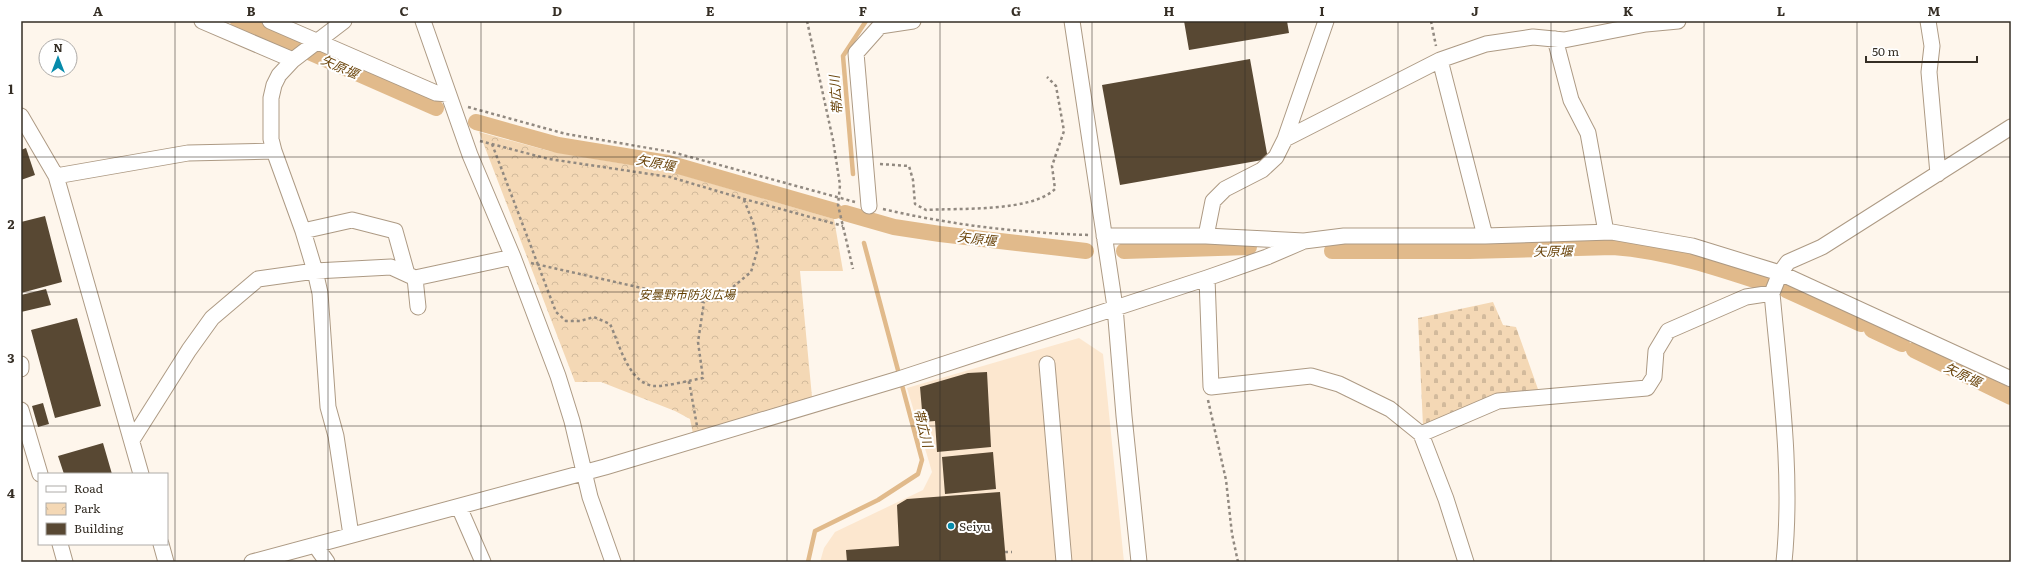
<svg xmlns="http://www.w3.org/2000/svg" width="2032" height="583" viewBox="0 0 2032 583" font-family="Literata,'Noto Sans JP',serif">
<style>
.built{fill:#fce7cf}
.cemetery{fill:url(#cemetery-stones)}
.park{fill:url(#park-crowns)}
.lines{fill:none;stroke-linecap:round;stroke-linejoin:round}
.stream{stroke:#e1ba8b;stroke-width:4.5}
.canal{stroke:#e1ba8b;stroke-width:16}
.building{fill:#584833}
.minor-casing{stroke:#ad9a84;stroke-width:17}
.path{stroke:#918980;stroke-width:2.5;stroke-dasharray:3 3;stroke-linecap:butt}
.minor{stroke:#fff;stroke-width:15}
.grid{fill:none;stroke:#352e25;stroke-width:1;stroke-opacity:0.55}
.poi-dot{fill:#068bab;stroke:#fff;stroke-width:1.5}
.labels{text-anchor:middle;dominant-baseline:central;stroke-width:4;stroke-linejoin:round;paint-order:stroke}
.park-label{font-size:12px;font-style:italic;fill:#623e00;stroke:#fff}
.poi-label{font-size:12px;fill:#352e25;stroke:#fff;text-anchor:start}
.water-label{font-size:13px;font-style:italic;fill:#6c460d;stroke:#fff}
.neatline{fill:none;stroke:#352e25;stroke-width:1.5}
.grid-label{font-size:13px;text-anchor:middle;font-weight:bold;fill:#352e25}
</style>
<defs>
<pattern id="cemetery-stones" width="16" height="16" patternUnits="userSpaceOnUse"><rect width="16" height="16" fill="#f4d8b5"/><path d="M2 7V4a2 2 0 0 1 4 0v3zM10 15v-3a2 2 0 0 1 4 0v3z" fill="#d2ba9c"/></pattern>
<pattern id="park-crowns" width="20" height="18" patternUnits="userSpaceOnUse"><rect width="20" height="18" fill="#f4d8b5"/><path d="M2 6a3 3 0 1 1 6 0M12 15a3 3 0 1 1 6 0" fill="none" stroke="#d2ba9c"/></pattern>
</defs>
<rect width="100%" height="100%" fill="#fef6ec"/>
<path class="built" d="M 1079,338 L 1103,354 L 1124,562 L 820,562 L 824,548 L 835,532 L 923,490 L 932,472 L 907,388 Z"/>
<path class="cemetery" d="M 1493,302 L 1503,325 L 1516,327 L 1539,392 L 1423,426 L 1418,318 Z"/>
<path class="park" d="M 479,132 L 549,151 L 672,172 L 834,219 L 843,271 L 800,271 L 812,397 L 693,434 L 690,419 L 675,411 L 601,382 L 575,382 Z"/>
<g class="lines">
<path class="stream" d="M 853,174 L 843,56 L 866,21
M 808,562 L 815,531 L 878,500 L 918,474 L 922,460 L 864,243"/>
<path class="canal" d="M 238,21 L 300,47
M 311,53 L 436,108
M 476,122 L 558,145 L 668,163 L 835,211
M 845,213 L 894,227 L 940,234 L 1086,251
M 1124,251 L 1249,247
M 1332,251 L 1469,251 L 1613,247 C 1667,251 1718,268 1769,285
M 1786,290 L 1861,324
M 1872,330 L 1902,344
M 1914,350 L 2011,397"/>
</g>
<path class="building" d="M 1184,21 L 1287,21 L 1289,33 L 1189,50 Z
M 1250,59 L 1268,159 L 1120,185 L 1102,85 Z
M 26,148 L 35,175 L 21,180 L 21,150 Z
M 45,216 L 62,282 L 21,293 L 21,222 Z
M 46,289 L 51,305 L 21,312 L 21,295 Z
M 77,318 L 101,406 L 55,418 L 31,330 Z
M 987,372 L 991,447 L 937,452 L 935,421 L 923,422 L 920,387 L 968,373 Z
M 43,403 L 49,424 L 38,427 L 32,406 Z
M 103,443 L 112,474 L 64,474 L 58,456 Z
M 993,452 L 996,489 L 945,494 L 942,457 Z
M 1000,492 L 1006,562 L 847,562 L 846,550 L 899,546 L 897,505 L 907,499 Z"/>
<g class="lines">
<g class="minor-casing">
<path id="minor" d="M 202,21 L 293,60
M 270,21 L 436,93 L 448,94
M 344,21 L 293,60 L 279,75 L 274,85 L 271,98 L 271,139 L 274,151 L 303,231 L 315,271 L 320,293 L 328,407 L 336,436 L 351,535
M 423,21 L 470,155 L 513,257 L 558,376 L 572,421 L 590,497 L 613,562
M 1072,21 L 1115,307 L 1124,416 L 1139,562
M 1928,21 L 1932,46 L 1929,72 L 1938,174
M 1555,39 L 1571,100 L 1588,133 L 1606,232
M 1440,60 L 1485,236
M 21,116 L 56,176 L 141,474
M 1285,139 L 1440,60 L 1486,44 L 1533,37 L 1564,40 L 1646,24 L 1678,21
M 56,176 L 188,153 L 274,151
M 869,206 L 856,53 L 880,26 L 913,21
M 303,231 L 352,220 L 395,231 L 407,274
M 1104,236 L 1206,236 L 1213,201 L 1225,189 L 1262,170 L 1276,157 L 1285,139 L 1326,21
M 1206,236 L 1304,241 L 1344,236 L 1485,236 L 1612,232 L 1692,246 L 1780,273 L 2011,379
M 415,278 L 418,307
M 1207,278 L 1211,387 L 1311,376 L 1339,384 L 1390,409 L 1421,434 L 1446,499 L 1466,562
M 21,364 L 21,369
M 1047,364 L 1064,562
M 21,410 L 40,474
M 1421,434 L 1498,401 L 1647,388 L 1654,377 L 1656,351 L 1668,331 L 1746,297 L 1772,293
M 132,440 L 189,350 L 212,318 L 258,279 L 315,271 L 391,267 L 415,278 L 513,257
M 459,507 L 483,562
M 60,544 L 65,562
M 161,544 L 166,562
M 315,545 L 327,562
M 252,562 L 605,467 L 899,379 L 1207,278 L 1267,257 L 1304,241
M 1784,562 C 1793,473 1780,382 1772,293 L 1780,273 L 1788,262 L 1822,247 L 2011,127"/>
</g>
<path class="path" d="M 807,21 L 833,140 L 840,185 L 838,205 L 853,269
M 1431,21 L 1436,46
M 468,107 L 566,134 L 672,152 L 855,202
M 480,141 L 549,159 L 670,177 L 744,199 L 843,226
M 492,144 L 556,312 L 566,321 L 580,321 L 594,317 L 610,324 C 619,343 628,382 653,386 C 664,387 692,380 703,378 L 698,342 L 704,302
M 880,164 L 909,166 L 913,180 L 915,204 L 926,210 C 960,208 1032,212 1055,189 L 1052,166 L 1064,131 L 1056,86 L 1047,77
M 883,209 C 951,225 1020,233 1090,235
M 531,263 L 704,302 L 733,287 L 751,272 L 758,248 L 754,225 L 744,200
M 689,381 L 697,426
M 1208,400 L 1226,480 L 1232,534 L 1238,562
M 1005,552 L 1012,552"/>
<use href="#minor" class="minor"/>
</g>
<path class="grid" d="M 175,21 L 175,562M 328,21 L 328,562M 481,21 L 481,562M 634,21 L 634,562M 787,21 L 787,562M 940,21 L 940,562M 1092,21 L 1092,562M 1245,21 L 1245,562M 1398,21 L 1398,562M 1551,21 L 1551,562M 1704,21 L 1704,562M 1857,21 L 1857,562M 21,157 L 2011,157M 21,292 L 2011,292M 21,426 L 2011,426"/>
<circle class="poi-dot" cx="951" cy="526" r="4"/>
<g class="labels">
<g class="park-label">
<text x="687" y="294">安曇野市防災広場</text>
</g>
<g class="poi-label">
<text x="959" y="526">Seiyu</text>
</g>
<g class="water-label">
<text transform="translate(340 66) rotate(24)">矢原堰</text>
<text transform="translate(835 95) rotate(-95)">帯広川</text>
<text transform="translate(656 162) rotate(11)">矢原堰</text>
<text transform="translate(977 238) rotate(7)">矢原堰</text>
<text x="1553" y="250">矢原堰</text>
<text transform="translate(1963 374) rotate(26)">矢原堰</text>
<text transform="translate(924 428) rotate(75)">帯広川</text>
</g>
</g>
<rect width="2032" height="583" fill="none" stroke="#ffffff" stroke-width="44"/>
<rect x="38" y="473" width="130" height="72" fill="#ffffff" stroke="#aeaba8"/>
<rect x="46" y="486" width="20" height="6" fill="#ffffff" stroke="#aeaba8"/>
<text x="74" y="493" font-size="12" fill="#352e25">Road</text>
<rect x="46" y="503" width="20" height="12" fill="url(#park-crowns)" stroke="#aeaba8"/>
<text x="74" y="513" font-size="12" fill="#352e25">Park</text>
<rect x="46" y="523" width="20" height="12" fill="#584833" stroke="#aeaba8"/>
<text x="74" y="533" font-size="12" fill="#352e25">Building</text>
<g transform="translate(58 58)"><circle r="19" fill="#ffffff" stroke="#aeaba8"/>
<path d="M0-3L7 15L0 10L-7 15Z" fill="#068bab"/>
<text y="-6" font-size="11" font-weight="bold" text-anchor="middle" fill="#352e25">N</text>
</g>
<path d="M1866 56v6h111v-6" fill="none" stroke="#352e25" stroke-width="2"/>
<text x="1872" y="56" font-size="12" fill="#352e25" stroke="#ffffff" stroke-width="3" paint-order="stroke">50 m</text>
<rect x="22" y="22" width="1988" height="539" class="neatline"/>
<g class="grid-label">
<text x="98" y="16">A</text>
<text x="251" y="16">B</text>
<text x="404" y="16">C</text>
<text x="557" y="16">D</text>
<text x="710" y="16">E</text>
<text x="863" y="16">F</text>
<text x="1016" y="16">G</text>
<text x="1169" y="16">H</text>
<text x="1322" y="16">I</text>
<text x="1475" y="16">J</text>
<text x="1628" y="16">K</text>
<text x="1781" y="16">L</text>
<text x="1934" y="16">M</text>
<text x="11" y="94">1</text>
<text x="11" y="229">2</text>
<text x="11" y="363">3</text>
<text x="11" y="498">4</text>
</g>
</svg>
